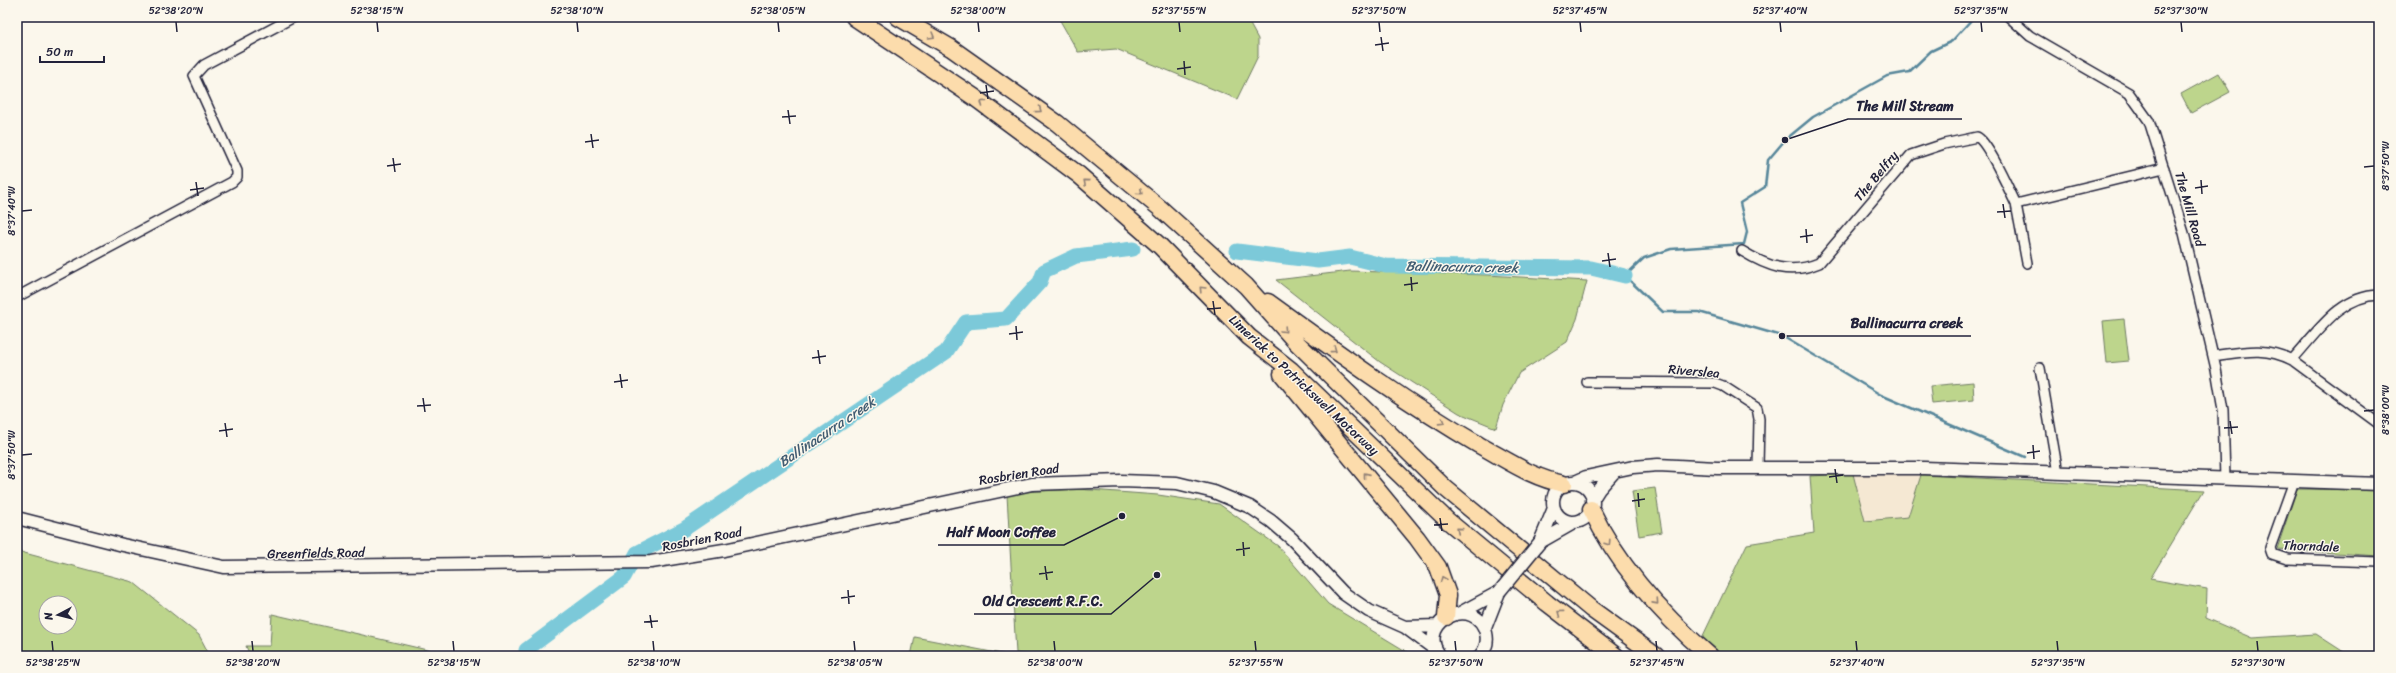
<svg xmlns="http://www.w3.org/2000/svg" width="2396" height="673" viewBox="0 0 2396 673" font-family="Sriracha,sans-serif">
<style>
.built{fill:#f5e8d3}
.green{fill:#bdd58c;stroke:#707c64;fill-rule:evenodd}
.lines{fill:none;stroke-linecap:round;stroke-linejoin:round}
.stream{stroke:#57869a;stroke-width:2.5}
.river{stroke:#7bc9d9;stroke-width:15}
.street-casing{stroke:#22223b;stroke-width:12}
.secondary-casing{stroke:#22223b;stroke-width:15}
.highway-casing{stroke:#22223b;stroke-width:19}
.street{stroke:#fbf7ec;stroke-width:9}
.secondary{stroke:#fbf7ec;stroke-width:12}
.highway{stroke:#fcdcac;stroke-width:16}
.secondary-bridge-casing{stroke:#22223b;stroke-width:15;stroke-linecap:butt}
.secondary-bridge{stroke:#fbf7ec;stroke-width:12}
.oneway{stroke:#8f7f74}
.ticks{fill:none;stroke:#22223b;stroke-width:1.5}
.labels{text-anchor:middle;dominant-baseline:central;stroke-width:3;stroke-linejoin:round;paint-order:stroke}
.street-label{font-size:13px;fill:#22223b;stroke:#fbf7ec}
.water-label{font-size:14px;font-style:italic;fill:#415c72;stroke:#fbf7ec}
.leader{fill:none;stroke:#22223b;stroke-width:1.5}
.callout-dot{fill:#22223b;stroke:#fbf7ec;stroke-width:1.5}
.callout-label{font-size:14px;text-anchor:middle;font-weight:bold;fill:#22223b;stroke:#fbf7ec;stroke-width:3;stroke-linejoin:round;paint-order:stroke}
.neatline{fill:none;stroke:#22223b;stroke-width:1.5}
.ticks-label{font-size:10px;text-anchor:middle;fill:#22223b}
</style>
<rect width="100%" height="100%" fill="#fbf7ec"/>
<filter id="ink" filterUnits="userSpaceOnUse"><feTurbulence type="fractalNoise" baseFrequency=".025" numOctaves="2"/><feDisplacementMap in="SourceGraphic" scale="8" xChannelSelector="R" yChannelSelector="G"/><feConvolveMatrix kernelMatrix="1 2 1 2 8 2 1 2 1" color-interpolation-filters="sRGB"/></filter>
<g filter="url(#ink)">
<path class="built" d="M 1853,474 L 1921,475 L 1908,517 L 1864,521 Z"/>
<path class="green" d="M 1058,17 L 1246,17 L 1258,39 L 1258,56 L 1237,99 L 1116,49 L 1078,52 Z
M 2219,73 L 2230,92 L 2191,113 L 2181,94 Z
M 1350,271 L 1487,275 L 1587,281 L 1577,319 L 1567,342 L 1519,373 L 1503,405 L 1496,428 L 1459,413 L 1380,362 L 1276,280 Z
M 2124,319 L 2129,361 L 2107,363 L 2103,321 Z
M 1973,382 L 1974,400 L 1932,404 L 1930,386 Z
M 1853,474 L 1865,521 L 1908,517 L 1921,475 L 2204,490 L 2150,579 L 2207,589 L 2206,618 L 2252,638 L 2316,634 L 2350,656 L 1719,656 L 1700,642 L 1747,544 L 1814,533 L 1810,476 Z
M 1655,488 L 1662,532 L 1639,536 L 1632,491 Z
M 1077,489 L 1158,495 L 1219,504 L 1278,546 L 1328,604 L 1414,656 L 1034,656 L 1016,653 L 1007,495 L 1022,492 Z
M 2297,489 L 2379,490 L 2379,556 L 2277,549 Z
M 17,551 L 133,582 L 199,635 L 210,656 L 17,656 ZM 46,603 L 70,603 L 70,627 L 46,627 Z
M 272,614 L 453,656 L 250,656 L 246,646 L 270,646 Z
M 915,637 L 1012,656 L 911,656 Z"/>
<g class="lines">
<path class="stream" d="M 1974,17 L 1952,41 L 1931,51 L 1909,72 L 1887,76 L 1813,117 L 1785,140 L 1768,160 L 1765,187 L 1740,203 L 1747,232 L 1744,244 L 1671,249 L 1644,258 L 1625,276 L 1663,312 L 1699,312 L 1782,336 L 1881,395 L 2025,457"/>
<path class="river" d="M 1237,251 L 1318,261 L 1350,257 L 1386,266 L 1591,268 L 1625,276
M 526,650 L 624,577 L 637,553 L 684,529 L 946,352 L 966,322 L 1006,319 L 1040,282 L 1044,271 L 1076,256 L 1133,249"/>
<g class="street-casing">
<path id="street" d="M 2009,17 L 2030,36 L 2129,93 L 2149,121 L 2184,233 L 2216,369 L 2223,410 L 2225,479
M 2016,204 L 2027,263
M 1742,251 C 1768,267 1790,275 1819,263 L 1911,155 L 1944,144 L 1977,137 C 1988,142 2009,190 2016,204 L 2164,168
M 17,297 L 232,182 L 237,177 L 237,171 L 194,76 L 204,65 L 294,17
M 2213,356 C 2243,352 2264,346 2292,360 L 2379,424
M 2292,360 C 2317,333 2339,296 2379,295
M 2040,368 L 2058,473
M 1587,382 L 1715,383 L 1723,386 L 1757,408 L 1759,419 L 1758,467
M 2294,481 L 2270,548 L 2272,554 L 2287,559 L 2379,562"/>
</g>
<g class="secondary-casing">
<path id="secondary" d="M 1575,482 L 1586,477 L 1633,467 L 1658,465 L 1717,468 L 1924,468 L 2379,484
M1553 502a20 20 0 1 1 40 0a20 20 0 1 1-40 0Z
M 1592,500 L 1599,489 L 1614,472
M 17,518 L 123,545 L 224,567 L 651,562 L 724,550 L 1032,484 L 1121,481 L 1177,483 L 1214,492 L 1250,507 L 1271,521 L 1292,539 L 1343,593 L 1369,611 L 1405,627 L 1436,650
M 1540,542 L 1575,522
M 1540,542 L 1554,508
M 1460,613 L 1499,592
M 1405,627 L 1437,626
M 1485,628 L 1499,592
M 1438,653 C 1417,620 1476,594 1486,633 C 1488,641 1486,649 1480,656"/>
</g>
<g class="highway-casing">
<path id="highway" d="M 854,17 L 974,97 L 1079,175 L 1160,246 L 1249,337 L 1291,370 L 1448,521 L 1547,603 L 1616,656
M 898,17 L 951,48 L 1057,123 L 1161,209 L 1246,286 L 1294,340 L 1445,488 L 1591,609 L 1656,656
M 1268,302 C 1337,352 1405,402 1479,445 C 1507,460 1532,478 1564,484
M 1282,374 L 1417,538 L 1438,567 L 1448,595 L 1446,617
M 1591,509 C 1618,566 1662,615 1710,656"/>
</g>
<use href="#street" class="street"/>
<use href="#secondary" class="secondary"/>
<use href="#highway" class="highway"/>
<g class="secondary-bridge-casing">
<path id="secondary-bridge" d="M 1499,592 L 1540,542"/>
</g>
<use href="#secondary-bridge" class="secondary-bridge"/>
</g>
<defs><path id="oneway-chevron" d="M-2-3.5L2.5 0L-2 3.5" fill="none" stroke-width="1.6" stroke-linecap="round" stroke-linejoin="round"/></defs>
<g class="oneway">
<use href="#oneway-chevron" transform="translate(932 36) rotate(30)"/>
<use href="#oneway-chevron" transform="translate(983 103) rotate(-143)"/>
<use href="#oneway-chevron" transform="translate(1039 110) rotate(36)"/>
<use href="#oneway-chevron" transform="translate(1086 182) rotate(-139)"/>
<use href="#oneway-chevron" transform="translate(1140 192) rotate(40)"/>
<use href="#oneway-chevron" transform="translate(1202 289) rotate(-134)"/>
<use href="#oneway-chevron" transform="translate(1284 330) rotate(47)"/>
<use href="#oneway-chevron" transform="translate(1334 350) rotate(36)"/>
<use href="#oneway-chevron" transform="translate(1442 422) rotate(32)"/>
<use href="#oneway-chevron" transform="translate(1366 475) rotate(-129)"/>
<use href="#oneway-chevron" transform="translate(1459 530) rotate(-140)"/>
<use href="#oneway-chevron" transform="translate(1608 543) rotate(57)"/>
<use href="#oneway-chevron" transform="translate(1443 579) rotate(-112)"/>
<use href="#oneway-chevron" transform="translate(1656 602) rotate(48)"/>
<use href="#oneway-chevron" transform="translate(1560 613) rotate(-143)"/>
</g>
</g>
<path class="ticks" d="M 176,22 L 177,32M 377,22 L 378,32M 577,22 L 578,32M 778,22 L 779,32M 978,22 L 979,32M 1179,22 L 1180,32M 1379,22 L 1380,32M 1580,22 L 1581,32M 1780,22 L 1781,32M 1981,22 L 1982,32M 2181,22 L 2182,32M 1381,37 L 1383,51M 1375,45 L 1389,43M 1184,61 L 1185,75M 1177,69 L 1191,67M 986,85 L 988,99M 980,93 L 994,91M 788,110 L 790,124M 782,117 L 796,116M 591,134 L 593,148M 585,142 L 599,140M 393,158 L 395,172M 387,166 L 401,164M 2364,167 L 2374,166M 2201,180 L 2202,194M 196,182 L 198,196M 2195,188 L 2208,186M 190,190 L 204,188M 2003,204 L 2005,218M 22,211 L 32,210M 1997,212 L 2011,211M 1806,229 L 1807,243M 1800,237 L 1813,235M 1608,253 L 1610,267M 1602,261 L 1616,259M 1411,277 L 1412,291M 1404,285 L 1418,283M 1213,301 L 1215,315M 1207,309 L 1221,308M 1016,326 L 1017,340M 1009,334 L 1023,332M 818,350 L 820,364M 812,358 L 826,356M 620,374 L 622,388M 614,382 L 628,380M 423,398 L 425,412M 417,406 L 431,405M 2364,411 L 2374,410M 2230,421 L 2232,434M 225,423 L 227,437M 2224,428 L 2238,427M 219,431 L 233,429M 2033,445 L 2034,459M 2027,453 L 2040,451M 22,455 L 32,454M 1835,469 L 1837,483M 1829,477 L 1843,475M 1638,493 L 1639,507M 1632,501 L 1645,499M 1440,518 L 1442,531M 1434,525 L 1448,524M 1243,542 L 1244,556M 1236,550 L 1250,548M 1045,566 L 1047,580M 1039,574 L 1053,572M 848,590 L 849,604M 841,598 L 855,596M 650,615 L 652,628M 644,622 L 658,621M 52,641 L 53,651M 252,641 L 253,651M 453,641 L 454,651M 653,641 L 654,651M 854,641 L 855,651M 1054,641 L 1055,651M 1255,641 L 1256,651M 1455,641 L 1456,651M 1656,641 L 1657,651M 1856,641 L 1857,651M 2057,641 L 2058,651M 2257,641 L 2258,651"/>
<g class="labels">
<g class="street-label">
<text transform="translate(1876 176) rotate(-50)">The Belfry</text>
<text transform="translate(2190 209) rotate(74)">The Mill Road</text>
<text transform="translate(1694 371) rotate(5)">Riverslea</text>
<text transform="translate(1304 385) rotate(43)">Limerick to Patrickswell Motorway</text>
<text transform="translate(1019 474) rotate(-9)">Rosbrien Road</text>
<text transform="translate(702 539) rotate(-11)">Rosbrien Road</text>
<text transform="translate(2311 546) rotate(2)">Thorndale</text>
<text transform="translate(316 553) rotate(-1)">Greenfields Road</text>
</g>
<g class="water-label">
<text transform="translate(1462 267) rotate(1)">Ballinacurra creek</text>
<text transform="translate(827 432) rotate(-34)">Ballinacurra creek</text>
</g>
</g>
<path class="leader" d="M1785 140L1848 119H1962M1782 336L1842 336H1971M1122 516L1064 545H938M1157 575L1111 614H974"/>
<g class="callout-dot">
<circle cx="1785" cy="140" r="4"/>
<circle cx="1782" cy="336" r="4"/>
<circle cx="1122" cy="516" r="4"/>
<circle cx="1157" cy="575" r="4"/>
</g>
<g class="callout-label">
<text x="1905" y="111">The Mill Stream</text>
<text x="1907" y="328">Ballinacurra creek</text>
<text x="1001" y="537">Half Moon Coffee</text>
<text x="1043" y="606">Old Crescent R.F.C.</text>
</g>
<rect width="2396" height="673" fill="none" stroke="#fbf7ec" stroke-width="44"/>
<g transform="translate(58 615) rotate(263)"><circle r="19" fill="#fbf7ec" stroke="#a4a2a5"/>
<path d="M0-3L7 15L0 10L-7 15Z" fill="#22223b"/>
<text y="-6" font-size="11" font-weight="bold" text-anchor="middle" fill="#22223b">N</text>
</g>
<path d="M40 56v6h64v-6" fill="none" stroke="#22223b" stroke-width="2"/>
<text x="46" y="56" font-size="12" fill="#22223b" stroke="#fbf7ec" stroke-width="3" paint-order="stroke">50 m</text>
<rect x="22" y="22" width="2352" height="629" class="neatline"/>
<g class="ticks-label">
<text x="176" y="14">52°38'20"N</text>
<text x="377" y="14">52°38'15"N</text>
<text x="577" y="14">52°38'10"N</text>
<text x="778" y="14">52°38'05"N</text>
<text x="978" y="14">52°38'00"N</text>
<text x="1179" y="14">52°37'55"N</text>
<text x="1379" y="14">52°37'50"N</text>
<text x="1580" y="14">52°37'45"N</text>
<text x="1780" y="14">52°37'40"N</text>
<text x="1981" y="14">52°37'35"N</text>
<text x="2181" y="14">52°37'30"N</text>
<text transform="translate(2385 166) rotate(-90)" y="4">8°37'50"W</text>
<text transform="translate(11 211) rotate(-90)" y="4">8°37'40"W</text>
<text transform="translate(2385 410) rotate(-90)" y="4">8°38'00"W</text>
<text transform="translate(11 455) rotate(-90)" y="4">8°37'50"W</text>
<text x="53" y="666">52°38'25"N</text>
<text x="253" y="666">52°38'20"N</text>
<text x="454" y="666">52°38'15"N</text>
<text x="654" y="666">52°38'10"N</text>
<text x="855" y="666">52°38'05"N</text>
<text x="1055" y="666">52°38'00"N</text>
<text x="1256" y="666">52°37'55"N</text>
<text x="1456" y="666">52°37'50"N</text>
<text x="1657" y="666">52°37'45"N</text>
<text x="1857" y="666">52°37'40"N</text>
<text x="2058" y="666">52°37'35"N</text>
<text x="2258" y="666">52°37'30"N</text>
</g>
</svg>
